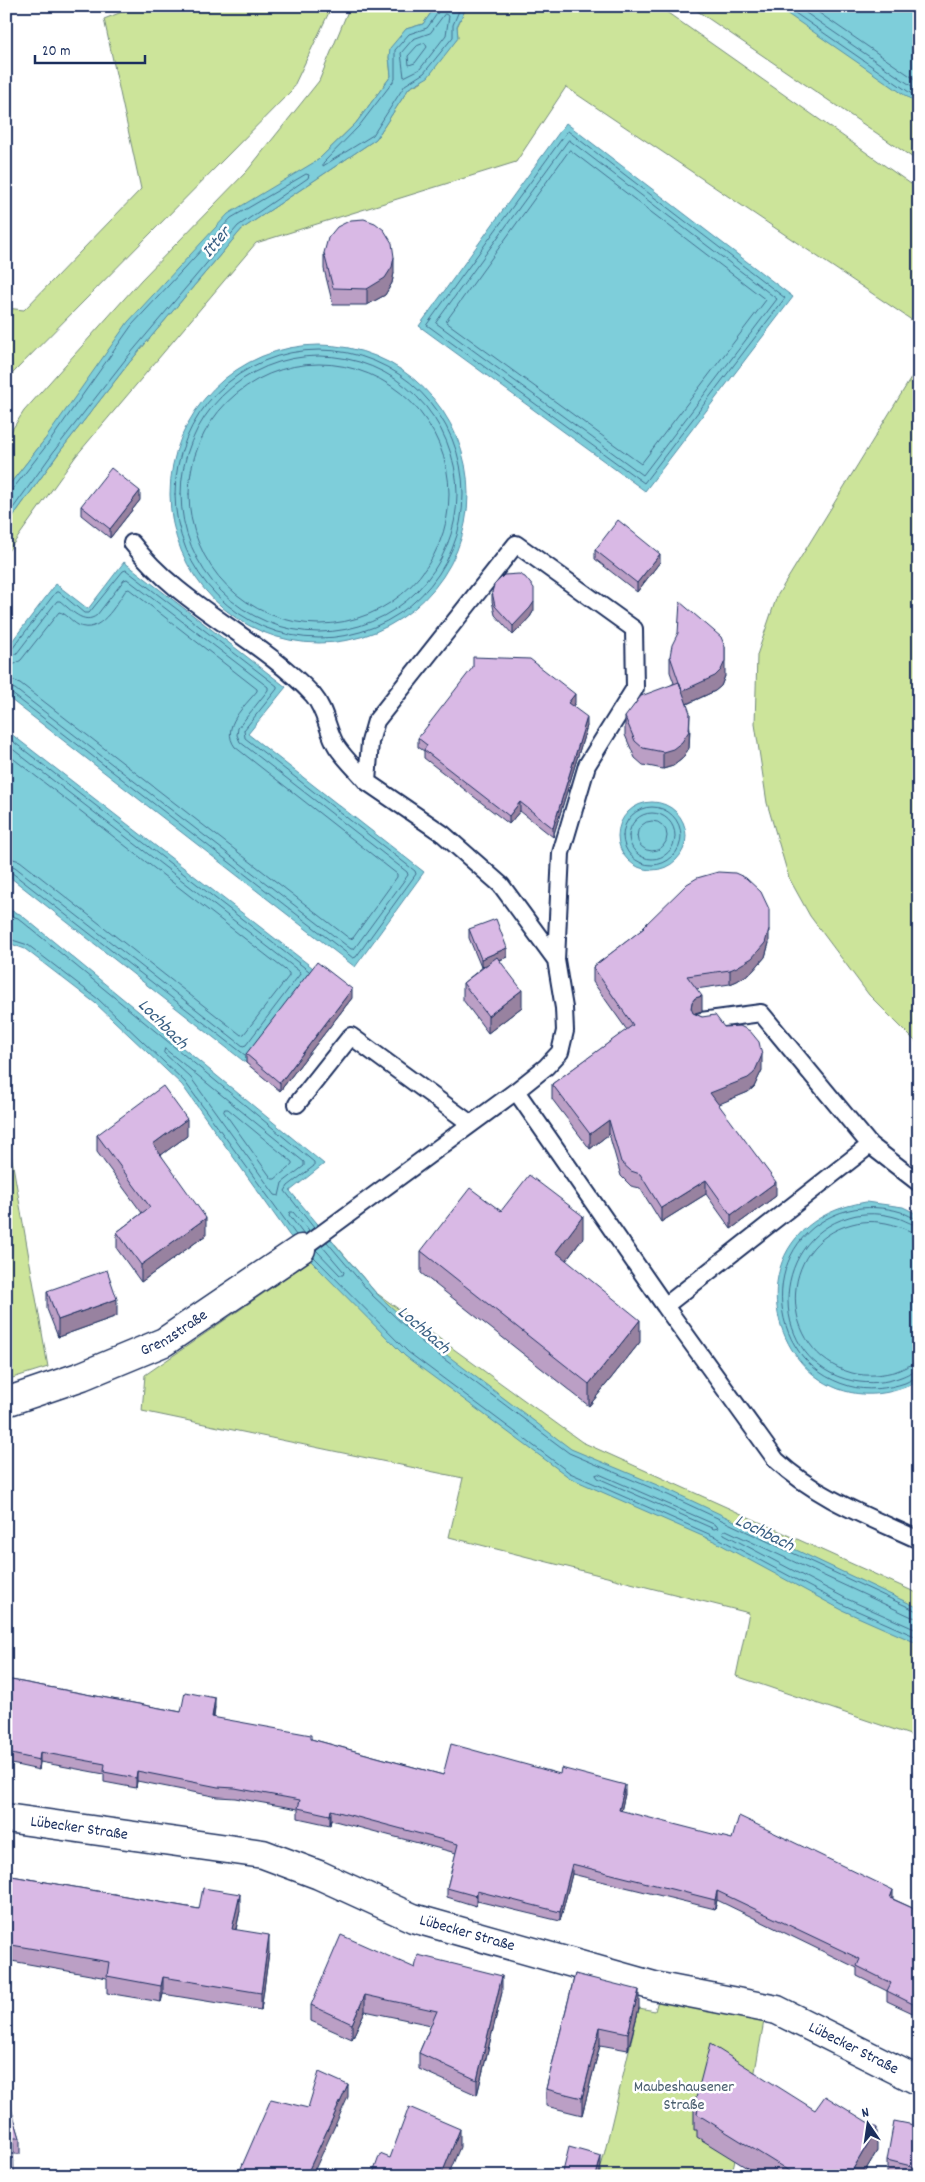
<svg xmlns="http://www.w3.org/2000/svg" width="925" height="2182" viewBox="0 0 925 2182" font-family="Dekko,sans-serif">
<style>
.green{fill:#cce49a;stroke:#748a7c}
.water{fill:#7eceda;stroke:#568ea8}
.lines{fill:none;stroke-linecap:round;stroke-linejoin:round}
.shore{stroke:#436f90;stroke-width:1}
.service-casing{stroke:#1b2f5e;stroke-width:20}
.minor-casing{stroke:#1b2f5e;stroke-width:31}
.service{stroke:#fff;stroke-width:16}
.minor{stroke:#fff;stroke-width:28}
.wall{fill:#bb9fc5;stroke:#1b2f5e}
.shaded-wall{fill:#9882a0;stroke:#1b2f5e}
.building{fill:#d9b9e5;stroke:#1b2f5e}
.labels{text-anchor:middle;dominant-baseline:central;stroke-width:5;stroke-linejoin:round;paint-order:stroke}
.street-label{font-size:16px;fill:#1b2f5e;stroke:#fff}
.park-label{font-size:16px;fill:#475c6d;stroke:#fff}
.water-label{font-size:18px;font-style:italic;fill:#395f83;stroke:#fff}
</style>
<rect width="100%" height="100%" fill="#fff"/>
<filter id="ink" filterUnits="userSpaceOnUse"><feTurbulence type="fractalNoise" baseFrequency=".02" numOctaves="2"/><feDisplacementMap in="SourceGraphic" scale="10" xChannelSelector="R" yChannelSelector="G"/><feConvolveMatrix kernelMatrix="1 2 1 2 8 2 1 2 1" color-interpolation-filters="sRGB"/></filter>
<g filter="url(#ink)">
<path class="green" d="M 137,6 L 332,6 L 292,90 L 13,373 L 6,384 L 6,308 L 24,310 L 141,189 L 104,19 Z
M 350,6 L 436,6 L 423,24 L 406,29 L 389,57 L 391,76 L 356,123 L 318,160 L 282,184 L 46,438 L 6,489 L 6,439 L 24,411 L 141,280 L 247,171 L 319,81 Z
M 467,6 L 658,6 L 911,184 L 919,173 L 919,325 L 566,87 L 516,162 L 256,243 L 76,456 L 6,554 L 6,526 L 61,450 L 129,363 L 242,229 L 376,139 L 409,88 L 421,82 L 458,38 L 457,27 Z
M 690,6 L 919,6 L 919,162 Z
M 919,365 L 919,1045 L 869,995 L 810,916 L 789,878 L 767,803 L 755,724 L 757,655 L 777,596 Z
M 6,1125 L 48,1367 L 6,1380 Z
M 335,1244 L 375,1292 L 582,1442 L 919,1594 L 919,1738 L 736,1676 L 749,1613 L 449,1537 L 463,1478 L 142,1411 L 145,1375 Z
M 658,2000 L 764,2021 L 750,2099 L 731,2176 L 599,2176 L 639,2008 L 655,2011 Z"/>
<path class="water" d="M 436,6 L 467,6 L 457,26 L 458,38 L 428,77 L 409,88 L 376,139 L 242,229 L 129,363 L 61,450 L 6,526 L 6,489 L 46,438 L 128,322 L 228,214 L 318,160 L 356,123 L 391,76 L 389,57 L 390,48 L 406,29 L 423,24 Z
M 776,6 L 919,6 L 919,105 Z
M 566,123 L 793,297 L 645,491 L 419,326 Z
M170 494a149 149 0 1 1 298 0a149 149 0 1 1-298 0Z
M 124,562 L 286,687 L 248,734 L 424,872 L 355,967 L 6,696 L 6,649 L 56,584 L 88,609 Z
M 6,730 L 317,971 L 246,1063 L 6,874 Z
M618 836a34 34 0 1 1 68 0a34 34 0 1 1-68 0Z
M 6,909 L 20,914 L 324,1164 L 290,1191 L 375,1292 L 427,1340 L 571,1449 L 669,1490 L 919,1608 L 919,1644 L 842,1610 L 716,1542 L 570,1478 L 405,1356 L 311,1261 L 289,1235 L 182,1085 L 95,1003 L 25,949 L 6,942 Z
M 866,1202 L 903,1207 L 919,1215 L 919,1381 C 784,1450 705,1228 866,1202 Z"/>
<g class="lines">
<path class="shore" d="M 440,6 L 439,11 L 427,28 L 409,34 L 395,50 L 395,79 L 359,126 L 323,163 L 323,166 L 373,135 L 405,85 L 424,73 L 453,37 L 453,25 L 461,6
M 785,6 L 919,99
M 796,6 L 919,91
M 809,6 L 919,82
M 445,14 L 449,16 L 446,35 L 420,69 L 404,77 L 401,53 L 413,39 L 430,33 Z
M 425,43 L 427,47 L 415,63 L 409,65 L 408,56 L 417,46 Z
M 568,131 L 785,298 L 644,483 L 427,325 Z
M 569,140 L 777,299 L 643,475 L 436,323 Z
M 570,150 L 766,300 L 641,464 L 446,322 Z
M175 494a144 144 0 1 1 288 0a144 144 0 1 1-288 0Z
M181 494a138 138 0 1 1 276 0a138 138 0 1 1-276 0Z
M189 494a130 130 0 1 1 260 0a130 130 0 1 1-260 0Z
M 6,492 L 12,490 L 50,441 L 132,325 L 231,218 L 306,174 L 309,175 L 308,178 L 238,226 L 125,360 L 57,447 L 6,518
M 6,651 L 12,649 L 56,592 L 59,592 L 84,613 L 89,613 L 123,571 L 126,570 L 277,686 L 277,689 L 244,730 L 245,738 L 415,871 L 416,874 L 356,957 L 353,958 L 11,693 L 6,692
M 6,658 L 17,653 L 57,601 L 60,601 C 70,609 84,626 97,615 L 124,580 L 127,579 L 268,687 L 268,690 L 238,728 L 237,735 L 240,742 L 407,872 L 408,875 L 354,949 L 351,949 L 15,689 L 6,686
M 6,665 L 15,664 L 21,660 L 59,612 C 66,613 71,621 78,625 C 100,636 116,604 126,590 L 129,589 L 257,689 L 257,691 C 245,706 220,727 235,747 L 397,874 L 397,877 L 353,938 L 350,939 L 20,683 L 6,678
M 6,736 L 309,971
M 6,744 L 299,971 L 300,974 L 246,1045 L 243,1046 L 15,867 L 6,864
M 6,753 L 289,973 L 289,976 L 244,1034 L 241,1035 L 20,861 L 6,857
M623 836a29 29 0 1 1 58 0a29 29 0 1 1-58 0Z
M629 836a23 23 0 1 1 46 0a23 23 0 1 1-46 0Z
M637 836a15 15 0 1 1 30 0a15 15 0 1 1-30 0Z
M 6,871 L 11,872 L 245,1055
M 6,914 L 18,918 L 314,1162 L 314,1166 L 288,1186 L 285,1191 L 314,1228
M 6,938 L 28,945 L 98,999 L 185,1082 L 296,1235
M 165,1049 L 304,1162 L 304,1166 L 282,1183 L 279,1196 L 275,1195 L 191,1078 L 164,1053 Z
M 225,1109 L 228,1109 L 292,1162 L 292,1165 L 275,1179 L 272,1179 L 224,1112 Z
M 919,1219 C 912,1218 907,1214 901,1212 C 885,1207 865,1206 849,1210 C 758,1233 760,1361 849,1386 C 866,1391 888,1389 905,1383 C 910,1381 913,1378 919,1377
M 919,1225 C 911,1225 905,1220 898,1218 C 882,1213 865,1212 849,1217 C 767,1241 767,1363 853,1381 C 869,1384 886,1383 901,1377 C 907,1375 912,1371 919,1371
M 919,1233 C 911,1233 905,1228 897,1226 C 883,1221 866,1220 852,1224 C 776,1244 777,1352 852,1373 C 867,1377 883,1375 897,1371 C 905,1368 910,1364 919,1363
M 304,1235 L 289,1215 L 290,1212 L 293,1212 L 309,1231
M 327,1242 L 372,1295 L 424,1344 L 569,1453 L 668,1495 L 919,1612
M 316,1250 L 340,1275 L 343,1275 L 344,1272 L 322,1246
M 314,1257 L 408,1352 L 570,1473 L 718,1538 L 844,1605 L 919,1638
M 599,1474 L 716,1525 L 718,1528 L 714,1529 L 598,1478 L 596,1475 Z
M 919,1618 L 912,1617 L 726,1530 L 723,1531 L 724,1534 L 847,1599 L 919,1631"/>
<g class="service-casing">
<path id="service" d="M 132,543 C 180,606 259,637 313,695 C 326,710 327,731 337,747 C 345,759 357,770 367,782
M 516,1091 L 546,1067 L 560,1052 L 565,1031 L 564,1008 L 556,960 L 501,885 L 443,834 L 367,782 L 370,742 L 376,721 L 516,544 L 634,629 L 635,688 L 587,765 L 561,853 L 556,960
M 297,1104 L 351,1036 L 471,1124
M 870,1145 L 919,1183
M 301,1249 L 516,1091 L 665,1306 L 870,1145 L 761,1013 L 701,1021
M 665,1306 L 776,1460 C 817,1498 869,1517 919,1540"/>
</g>
<g class="minor-casing">
<g id="minor">
<path id="s1" d="M 6,1402 L 82,1376 L 164,1342 L 301,1249"/>
<path id="s2" d="M 6,1818 L 263,1854 L 319,1875 L 413,1918 L 654,1986 L 777,2010 L 919,2081"/>
</g>
</g>
<use href="#service" class="service"/>
<use href="#minor" class="minor"/>
</g>
<path class="wall" d="M 324,253 L 394,273 L 392,283 L 385,295 L 367,305 L 333,305 L 324,269 Z
M 140,500 L 110,538 L 81,515 L 81,506 Z
M 595,550 L 660,562 L 637,592 L 595,559 Z
M 492,592 L 534,610 L 530,617 L 513,635 L 495,615 L 492,601 Z
M 670,656 L 725,676 L 721,686 L 715,691 L 687,704 L 690,730 L 689,748 L 682,759 L 673,766 L 663,769 L 643,765 L 635,758 L 625,735 L 625,717 L 674,683 L 670,672 Z
M 575,703 L 573,706 L 587,726 L 553,837 L 520,811 L 509,824 L 424,758 L 424,751 L 418,747 L 418,738 Z
M 643,927 L 769,943 L 765,957 L 752,972 L 737,981 L 730,984 L 696,989 L 702,1011 L 695,1014 L 724,1027 L 762,1070 L 754,1087 L 748,1092 L 718,1104 L 776,1196 L 731,1229 L 706,1194 L 661,1222 L 640,1188 L 631,1186 L 621,1176 L 609,1134 L 590,1149 L 552,1099 L 552,1084 L 627,1030 L 593,982 L 593,967 L 643,929 Z
M 469,929 L 507,957 L 500,960 L 522,1007 L 488,1033 L 463,1000 L 463,983 L 484,966 L 481,967 L 469,938 Z
M 352,998 L 280,1091 L 246,1063 L 246,1054 Z
M 97,1135 L 187,1136 L 161,1155 L 206,1235 L 141,1282 L 117,1249 L 117,1232 L 142,1213 L 97,1152 Z
M 501,1211 L 583,1238 L 566,1261 L 640,1342 L 589,1406 L 421,1273 L 421,1251 Z
M 47,1291 L 117,1316 L 58,1337 L 47,1309 Z
M 6,1679 L 181,1712 L 215,1707 L 214,1718 L 311,1739 L 443,1775 L 625,1794 L 621,1811 L 893,1899 L 919,1911 L 919,2016 L 887,2001 L 887,1991 L 857,1976 L 857,1968 L 717,1900 L 715,1909 L 572,1874 L 560,1921 L 477,1901 L 476,1906 L 447,1897 L 447,1888 L 456,1853 L 331,1820 L 330,1825 L 298,1818 L 298,1809 L 235,1798 L 218,1797 L 137,1781 L 136,1788 L 104,1782 L 104,1774 L 40,1762 L 39,1770 L 7,1763 L 7,1756 L 6,1756 Z
M 6,1875 L 199,1909 L 240,1911 L 236,1930 L 269,1952 L 261,2010 L 163,1994 L 161,2002 L 107,1993 L 107,1978 L 6,1960 Z
M 415,1968 L 502,1992 L 477,2095 L 419,2069 L 419,2053 L 431,2025 L 365,2011 L 352,2039 L 311,2021 L 311,2005 Z
M 575,1974 L 639,2008 L 628,2050 L 600,2045 L 582,2115 L 546,2106 L 546,2089 Z
M 6,2092 L 20,2138 L 20,2154 L 14,2154 Z
M 694,2106 L 877,2151 L 862,2176 L 760,2176 L 697,2137 L 697,2130 L 694,2130 Z
M 919,2126 L 919,2176 L 887,2176 L 887,2160 Z"/>
<path class="shaded-wall" d="M 394,257 L 394,273 L 392,283 L 385,295 L 367,305 L 367,289 Z
M 140,491 L 140,500 L 110,538 L 110,529 Z
M 660,554 L 660,562 L 637,592 L 637,583 Z
M 534,602 L 534,610 L 530,617 L 513,635 L 513,626 Z
M 725,647 L 725,676 L 721,686 L 715,691 L 682,706 L 682,691 Z
M 575,694 L 575,703 L 568,712 L 568,703 Z
M 690,713 L 689,748 L 682,759 L 673,766 L 663,769 L 663,752 Z
M 587,717 L 587,726 L 553,837 L 553,828 Z
M 520,802 L 520,811 L 509,824 L 509,816 Z
M 769,929 L 769,943 L 765,957 L 752,972 L 737,981 L 730,984 L 730,970 Z
M 507,948 L 507,957 L 481,967 L 481,959 Z
M 352,989 L 352,998 L 280,1091 L 280,1083 Z
M 522,990 L 522,1007 L 488,1033 L 488,1016 Z
M 702,996 L 702,1011 L 695,1013 L 692,1017 L 691,1008 L 692,1002 L 695,998 Z
M 762,1055 L 762,1070 L 754,1087 L 748,1092 L 710,1108 L 710,1093 Z
M 187,1119 L 187,1136 L 153,1161 L 153,1144 Z
M 609,1120 L 609,1134 L 590,1149 L 590,1134 Z
M 706,1180 L 706,1194 L 661,1222 L 661,1208 Z
M 776,1182 L 776,1196 L 731,1229 L 731,1215 Z
M 583,1216 L 583,1238 L 556,1274 L 556,1252 Z
M 206,1218 L 206,1235 L 141,1282 L 141,1265 Z
M 117,1299 L 117,1316 L 58,1337 L 58,1320 Z
M 640,1320 L 640,1342 L 589,1406 L 589,1384 Z
M 215,1698 L 215,1707 L 212,1727 L 212,1717 Z
M 40,1752 L 40,1762 L 39,1770 L 39,1760 Z
M 137,1771 L 137,1781 L 136,1788 L 136,1778 Z
M 625,1785 L 625,1794 L 619,1820 L 619,1810 Z
M 331,1810 L 331,1820 L 330,1825 L 330,1815 Z
M 572,1864 L 572,1874 L 560,1921 L 560,1912 Z
M 893,1890 L 893,1899 L 890,1898 Z
M 477,1891 L 477,1901 L 476,1906 L 476,1896 Z
M 717,1891 L 717,1900 L 715,1909 L 715,1900 Z
M 240,1894 L 240,1911 L 232,1946 L 232,1929 Z
M 269,1935 L 269,1952 L 261,2010 L 261,1993 Z
M 502,1976 L 502,1992 L 477,2095 L 477,2080 Z
M 163,1977 L 163,1994 L 161,2002 L 161,1986 Z
M 639,1990 L 639,2008 L 628,2050 L 628,2033 Z
M 365,1995 L 365,2011 L 352,2039 L 352,2024 Z
M 600,2027 L 600,2045 L 582,2115 L 582,2098 Z
M 348,2085 L 348,2097 L 312,2176 L 306,2176 Z
M 877,2128 L 877,2151 L 862,2176 L 849,2176 Z
M 460,2129 L 460,2147 L 448,2176 L 441,2176 Z
M 601,2156 L 601,2165 L 599,2176 L 596,2176 Z"/>
<path class="building" d="M 364,219 L 375,223 L 384,230 L 392,243 L 394,257 L 392,267 L 385,278 L 367,289 L 333,288 L 324,253 L 328,238 L 337,227 L 351,220 Z
M 111,468 L 140,491 L 110,529 L 81,506 Z
M 618,520 L 660,554 L 637,583 L 595,550 Z
M 519,574 L 525,577 L 534,588 L 534,602 L 530,608 L 513,626 L 495,606 L 492,592 L 494,585 L 504,575 Z
M 680,602 L 721,637 L 725,647 L 725,661 L 721,670 L 715,676 L 682,691 L 670,656 L 672,645 L 678,633 Z
M 473,657 L 530,659 L 575,694 L 568,703 L 587,717 L 553,828 L 520,802 L 509,816 L 424,750 L 427,745 L 418,738 L 473,667 Z
M 679,682 L 690,713 L 689,731 L 682,742 L 673,749 L 663,752 L 643,748 L 635,741 L 625,717 L 641,696 Z
M 718,872 L 735,873 L 746,878 L 761,892 L 769,909 L 769,929 L 765,943 L 752,958 L 737,967 L 730,970 L 687,976 L 702,996 L 695,998 L 692,1002 L 691,1008 L 693,1013 L 702,1017 L 715,1015 L 724,1027 L 740,1026 L 750,1031 L 759,1042 L 762,1055 L 754,1073 L 748,1078 L 710,1093 L 776,1182 L 731,1215 L 706,1180 L 661,1208 L 640,1174 L 631,1171 L 621,1162 L 609,1120 L 590,1134 L 552,1084 L 633,1025 L 593,967 L 644,928 L 643,927 L 687,884 L 697,878 Z
M 496,919 L 507,948 L 481,959 L 469,929 Z
M 497,957 L 522,990 L 488,1016 L 463,983 Z
M 317,962 L 352,989 L 280,1083 L 246,1054 Z
M 163,1086 L 187,1119 L 153,1144 L 206,1218 L 141,1265 L 117,1232 L 150,1207 L 97,1135 Z
M 529,1175 L 583,1216 L 556,1252 L 640,1320 L 589,1384 L 421,1251 L 470,1188 L 501,1211 Z
M 107,1270 L 117,1299 L 58,1320 L 47,1291 Z
M 6,1679 L 181,1712 L 185,1692 L 215,1698 L 212,1717 L 311,1735 L 311,1739 L 443,1775 L 451,1744 L 560,1774 L 561,1768 L 625,1785 L 619,1810 L 732,1839 L 739,1816 L 893,1890 L 890,1898 L 919,1911 L 919,2007 L 887,1991 L 891,1983 L 857,1966 L 860,1959 L 717,1891 L 715,1900 L 572,1864 L 560,1912 L 477,1891 L 476,1896 L 447,1888 L 458,1844 L 331,1810 L 330,1815 L 298,1808 L 300,1800 L 235,1788 L 218,1787 L 137,1771 L 136,1778 L 104,1772 L 105,1764 L 40,1752 L 39,1760 L 7,1753 L 8,1747 L 6,1746 Z
M 6,1875 L 199,1909 L 203,1888 L 240,1894 L 232,1929 L 269,1935 L 261,1993 L 163,1977 L 161,1986 L 107,1976 L 109,1962 L 6,1944 Z
M 341,1935 L 415,1968 L 418,1955 L 502,1976 L 477,2080 L 419,2053 L 437,2011 L 365,1995 L 352,2024 L 311,2005 Z
M 575,1974 L 639,1990 L 628,2033 L 600,2027 L 582,2098 L 546,2089 Z
M 710,2044 L 815,2110 L 825,2096 L 877,2128 L 849,2176 L 797,2176 L 697,2114 L 698,2108 L 694,2106 Z
M 319,2072 L 348,2085 L 306,2176 L 233,2176 L 233,2174 L 238,2175 L 271,2099 L 308,2108 Z
M 6,2092 L 20,2138 L 13,2138 L 14,2176 L 6,2176 Z
M 409,2107 L 460,2129 L 441,2176 L 372,2176 L 380,2154 L 390,2158 Z
M 894,2121 L 919,2126 L 919,2168 L 887,2160 Z
M 569,2147 L 601,2156 L 596,2176 L 562,2176 Z"/>
</g>
<g class="labels">
<g class="street-label">
<text stroke="none"><textPath href="#s1" startOffset="182">Grenzstraße</textPath></text>
<text stroke="none"><textPath href="#s2" startOffset="74">Lübecker Straße</textPath></text>
<text stroke="none"><textPath href="#s2" startOffset="479">Lübecker Straße</textPath></text>
<text stroke="none"><textPath href="#s2" startOffset="884">Lübecker Straße</textPath></text>
</g>
<g class="park-label">
<text x="684" y="2087">Maubeshausener<tspan x="684" dy="18">Straße</tspan></text>
</g>
<g class="water-label">
<text transform="translate(217 243) rotate(-50)">Itter</text>
<text transform="translate(162 1025) rotate(45)">Lochbach</text>
<text transform="translate(423 1331) rotate(41)">Lochbach</text>
<text transform="translate(764 1534) rotate(26)">Lochbach</text>
</g>
</g>
<rect width="925" height="2182" fill="none" stroke="#fff" stroke-width="25"/>
<rect x="12" y="12" width="900" height="2157" fill="none" stroke="#1b2f5e" stroke-width="2" filter="url(#ink)"/>
<g transform="translate(868 2124) rotate(347)" stroke="#ffffff" stroke-width="4" paint-order="stroke">
<path d="M0-4L9 19L0 12L-9 19Z" fill="#1b2f5e"/>
<text y="-8" font-size="14" font-weight="bold" text-anchor="middle" fill="#1b2f5e">N</text>
</g>
<path d="M35 55v8h110v-8" fill="none" stroke="#1b2f5e" stroke-width="2.5"/>
<text x="42" y="55" font-size="15" fill="#1b2f5e" stroke="#ffffff" stroke-width="4" paint-order="stroke">20 m</text>
</svg>
